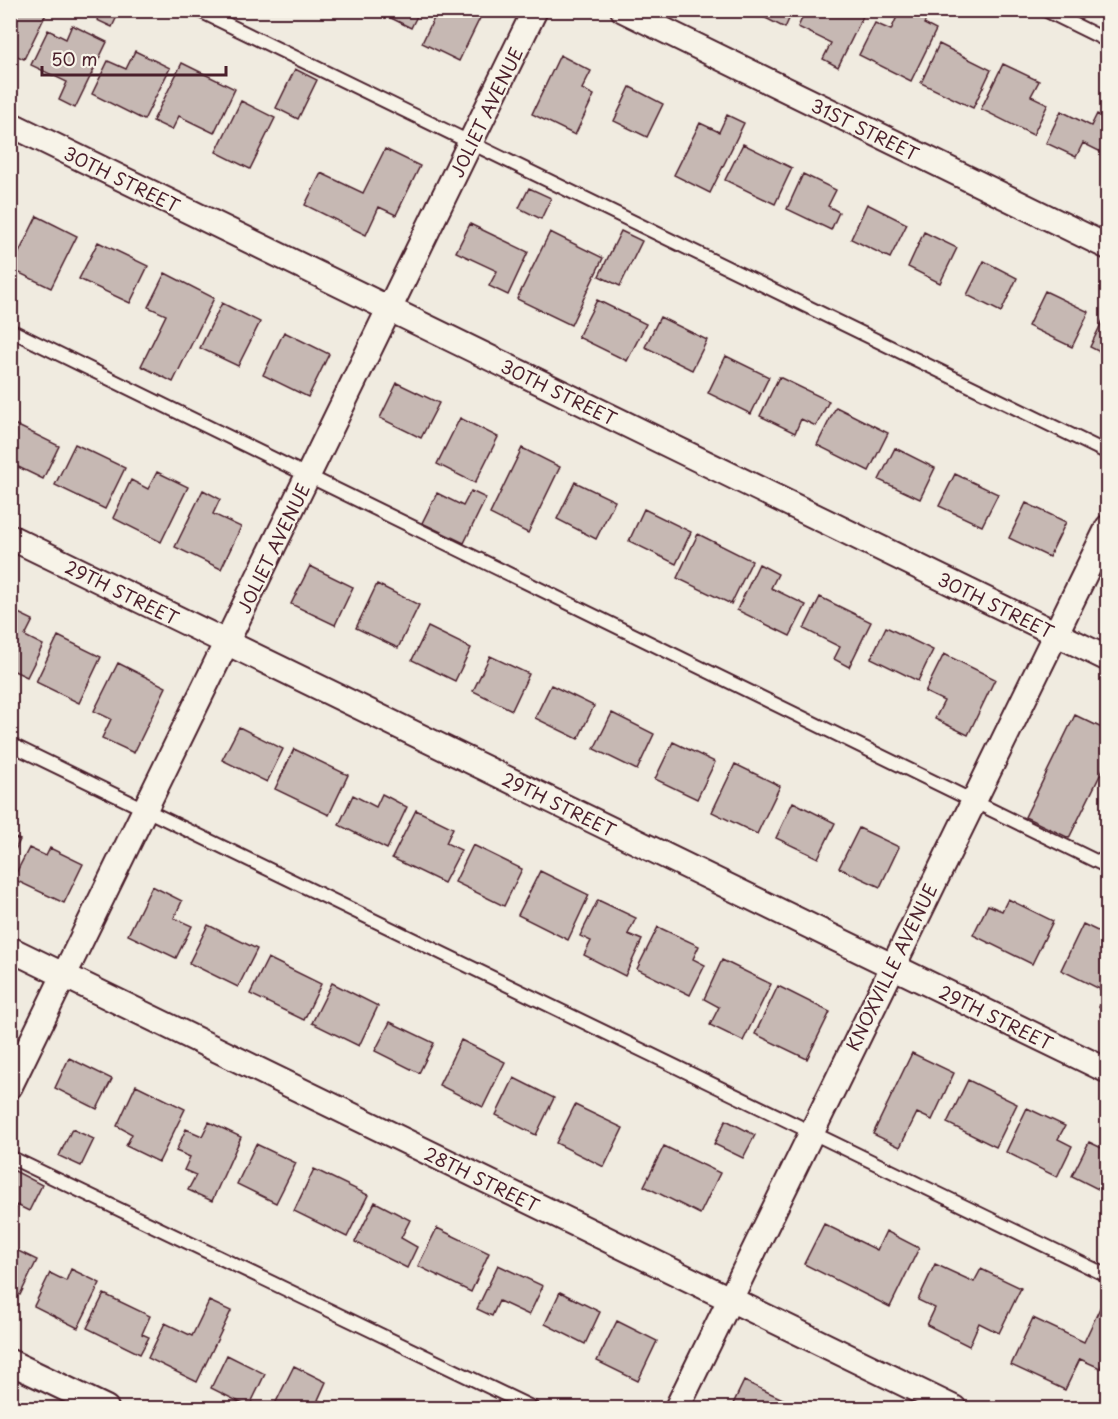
<svg xmlns="http://www.w3.org/2000/svg" width="1118" height="1419" viewBox="0 0 1118 1419" font-family="'Playpen Sans',sans-serif">
<style>
.building{fill:#c6b8b3;stroke:#4a1f2b;stroke-width:1.5}
.lines{fill:none;stroke-linecap:round;stroke-linejoin:round}
.service-casing{stroke:#4a1f2b;stroke-width:16}
.minor-casing{stroke:#4a1f2b;stroke-width:28}
.service{stroke:#f7f3e8;stroke-width:12}
.minor{stroke:#f7f3e8;stroke-width:24}
.labels{text-anchor:middle;dominant-baseline:central;stroke-width:4.5;stroke-linejoin:round;paint-order:stroke}
.street-label{font-size:18px;fill:#4a1f2b;stroke:#f7f3e8}
</style>
<rect width="100%" height="100%" fill="#f0ebe0"/>
<filter id="ink" filterUnits="userSpaceOnUse"><feTurbulence type="fractalNoise" baseFrequency=".0167" numOctaves="2"/><feDisplacementMap in="SourceGraphic" scale="12" xChannelSelector="R" yChannelSelector="G"/><feConvolveMatrix kernelMatrix="1 2 1 2 8 2 1 2 1" color-interpolation-filters="sRGB"/></filter>
<g filter="url(#ink)">
<path class="building" d="M 10,10 L 48,10 L 24,59 L 10,53 Z
M 97,10 L 120,10 L 112,27 L 97,20 L 101,13 Z
M 375,10 L 420,10 L 411,28 Z
M 438,10 L 470,10 L 481,16 L 459,61 L 422,43 Z
M 750,10 L 793,10 L 785,28 Z
M 806,10 L 851,10 L 863,16 L 838,67 L 823,59 L 831,43 L 798,27 Z
M 900,10 L 930,11 L 924,24 L 936,30 L 911,81 L 859,55 L 875,23 L 891,30 Z
M 72,25 L 107,42 L 75,108 L 59,100 L 67,82 L 31,65 L 48,30 L 66,39 Z
M 939,44 L 991,70 L 973,108 L 921,83 Z
M 135,51 L 170,68 L 144,120 L 92,94 L 108,61 L 126,69 Z
M 560,55 L 591,71 L 582,89 L 594,95 L 575,135 L 532,114 Z
M 182,63 L 235,89 L 214,133 L 179,116 L 172,130 L 153,121 Z
M 1003,64 L 1039,81 L 1031,96 L 1048,104 L 1033,135 L 981,109 Z
M 295,69 L 317,80 L 298,119 L 276,108 Z
M 630,87 L 663,104 L 647,137 L 614,121 Z
M 241,101 L 275,118 L 250,169 L 216,152 Z
M 1061,111 L 1091,126 L 1097,114 L 1108,119 L 1108,139 L 1101,152 L 1083,143 L 1076,157 L 1046,143 Z
M 727,115 L 744,123 L 710,193 L 674,175 L 700,123 L 719,132 Z
M 743,144 L 792,168 L 775,204 L 725,180 Z
M 385,149 L 420,166 L 396,215 L 379,207 L 366,235 L 305,205 L 321,173 L 363,193 Z
M 803,174 L 836,190 L 828,206 L 839,212 L 831,230 L 787,209 Z
M 529,188 L 551,198 L 541,219 L 519,208 Z
M 867,204 L 907,224 L 890,258 L 851,239 Z
M 10,207 L 17,211 L 10,225 Z
M 37,216 L 77,236 L 51,288 L 11,269 Z
M 470,224 L 528,252 L 508,295 L 489,286 L 497,271 L 456,252 Z
M 621,231 L 642,241 L 620,286 L 599,276 Z
M 550,232 L 603,258 L 571,325 L 517,299 Z
M 924,232 L 957,248 L 940,283 L 908,267 Z
M 98,242 L 148,266 L 130,303 L 79,279 Z
M 984,261 L 1017,278 L 1001,312 L 967,295 Z
M 165,273 L 214,298 L 173,382 L 141,366 L 166,315 L 148,307 Z
M 1045,291 L 1089,312 L 1072,347 L 1028,326 Z
M 597,300 L 646,324 L 627,361 L 578,337 Z
M 222,303 L 260,322 L 238,366 L 200,348 Z
M 1105,316 L 1108,317 L 1108,356 L 1090,347 Z
M 660,317 L 707,340 L 692,370 L 645,347 Z
M 284,332 L 329,354 L 308,397 L 263,375 Z
M 726,356 L 769,377 L 751,414 L 708,393 Z
M 779,377 L 829,401 L 816,426 L 801,419 L 795,433 L 760,416 Z
M 397,383 L 439,403 L 421,438 L 380,418 Z
M 836,407 L 888,433 L 869,471 L 817,445 Z
M 460,418 L 498,437 L 475,483 L 437,464 Z
M 10,422 L 59,446 L 43,479 L 10,463 Z
M 75,444 L 125,468 L 105,509 L 55,485 Z
M 522,448 L 560,467 L 528,533 L 490,514 Z
M 895,448 L 935,468 L 920,499 L 879,480 Z
M 157,472 L 188,487 L 161,542 L 113,518 L 131,480 L 148,489 Z
M 955,474 L 998,494 L 982,526 L 939,506 Z
M 575,482 L 615,501 L 596,539 L 557,519 Z
M 203,490 L 220,499 L 213,514 L 241,527 L 221,569 L 175,547 Z
M 471,491 L 486,498 L 464,543 L 422,523 L 437,493 L 463,506 Z
M 1026,503 L 1066,522 L 1049,557 L 1009,538 Z
M 644,509 L 691,532 L 676,564 L 629,541 Z
M 698,534 L 752,561 L 731,604 L 677,578 Z
M 759,564 L 778,574 L 771,588 L 806,605 L 790,636 L 737,610 Z
M 310,566 L 353,587 L 335,625 L 291,604 Z
M 377,584 L 419,605 L 398,648 L 356,628 Z
M 820,597 L 871,622 L 849,667 L 834,659 L 840,647 L 804,629 Z
M 10,609 L 33,620 L 25,636 L 43,645 L 27,677 L 10,669 Z
M 428,627 L 471,648 L 455,681 L 412,660 Z
M 886,627 L 933,650 L 918,681 L 871,658 Z
M 58,636 L 101,657 L 79,703 L 36,682 Z
M 944,654 L 995,679 L 968,735 L 935,719 L 944,701 L 925,692 Z
M 490,656 L 529,674 L 512,710 L 473,691 Z
M 118,663 L 166,687 L 134,753 L 102,738 L 111,719 L 94,711 Z
M 551,685 L 594,706 L 578,739 L 535,718 Z
M 612,713 L 654,734 L 637,770 L 594,749 Z
M 1075,715 L 1108,731 L 1108,759 L 1069,838 L 1025,817 Z
M 239,727 L 283,749 L 267,782 L 222,760 Z
M 673,742 L 715,762 L 697,799 L 655,779 Z
M 294,749 L 348,775 L 329,815 L 275,789 Z
M 735,764 L 780,786 L 757,834 L 712,812 Z
M 382,794 L 407,807 L 387,849 L 339,825 L 353,795 L 376,807 Z
M 793,802 L 835,823 L 818,858 L 776,838 Z
M 416,810 L 453,828 L 446,843 L 461,850 L 444,883 L 392,858 Z
M 859,828 L 899,847 L 880,887 L 839,868 Z
M 10,836 L 20,840 L 10,860 Z
M 473,845 L 522,869 L 504,906 L 455,882 Z
M 29,848 L 46,856 L 50,848 L 83,864 L 64,903 L 13,879 Z
M 540,871 L 589,895 L 568,940 L 518,915 Z
M 152,886 L 182,901 L 174,918 L 192,926 L 176,958 L 128,935 Z
M 1008,899 L 1053,921 L 1032,964 L 973,935 L 988,905 L 1002,911 Z
M 598,900 L 636,918 L 628,934 L 642,940 L 625,976 L 584,955 L 591,941 L 580,936 Z
M 1083,924 L 1108,936 L 1108,1011 L 1099,1007 L 1106,992 L 1061,970 Z
M 208,925 L 257,949 L 238,987 L 189,963 Z
M 658,927 L 699,946 L 693,959 L 705,965 L 690,995 L 637,969 Z
M 268,958 L 321,984 L 304,1020 L 250,994 Z
M 722,960 L 771,984 L 743,1041 L 710,1025 L 719,1007 L 704,999 Z
M 332,983 L 378,1006 L 359,1046 L 312,1023 Z
M 778,986 L 830,1012 L 807,1059 L 755,1034 Z
M 390,1022 L 434,1043 L 419,1073 L 375,1051 Z
M 461,1040 L 505,1062 L 483,1107 L 439,1085 Z
M 912,1053 L 954,1073 L 932,1120 L 917,1113 L 900,1147 L 873,1134 Z
M 69,1058 L 112,1079 L 97,1109 L 55,1088 Z
M 514,1078 L 554,1098 L 536,1135 L 496,1115 Z
M 968,1080 L 1017,1104 L 996,1147 L 947,1123 Z
M 136,1085 L 185,1109 L 159,1162 L 126,1146 L 132,1134 L 117,1126 Z
M 575,1105 L 623,1128 L 604,1167 L 556,1143 Z
M 1027,1108 L 1065,1126 L 1058,1139 L 1072,1146 L 1057,1177 L 1006,1152 Z
M 726,1120 L 755,1135 L 743,1158 L 714,1144 Z
M 209,1122 L 241,1137 L 212,1201 L 188,1190 L 196,1175 L 184,1170 L 190,1157 L 176,1151 L 186,1129 L 202,1136 Z
M 72,1129 L 94,1139 L 81,1166 L 59,1156 Z
M 1089,1142 L 1108,1151 L 1108,1194 L 1072,1176 Z
M 256,1144 L 296,1163 L 276,1203 L 237,1184 Z
M 664,1146 L 720,1173 L 700,1214 L 644,1186 Z
M 314,1169 L 368,1195 L 347,1237 L 294,1211 Z
M 13,1170 L 42,1185 L 29,1211 L 17,1205 L 10,1219 L 10,1174 Z
M 375,1202 L 410,1220 L 401,1238 L 417,1247 L 407,1268 L 355,1242 Z
M 824,1224 L 877,1250 L 886,1231 L 919,1248 L 890,1307 L 804,1264 Z
M 437,1228 L 489,1253 L 471,1292 L 418,1266 Z
M 10,1247 L 37,1260 L 20,1295 L 10,1290 Z
M 935,1264 L 974,1282 L 981,1269 L 1021,1288 L 999,1333 L 979,1323 L 969,1346 L 927,1325 L 935,1308 L 918,1300 Z
M 498,1265 L 543,1286 L 529,1315 L 499,1301 L 492,1316 L 477,1309 Z
M 71,1269 L 100,1283 L 78,1328 L 34,1306 L 50,1273 L 66,1281 Z
M 560,1292 L 600,1312 L 585,1344 L 545,1324 Z
M 104,1294 L 150,1316 L 142,1334 L 149,1337 L 140,1354 L 87,1328 Z
M 1106,1295 L 1108,1352 L 1100,1368 L 1080,1359 L 1065,1390 L 1011,1365 L 1033,1318 L 1084,1342 Z
M 209,1301 L 231,1311 L 197,1382 L 148,1358 L 165,1323 L 192,1336 Z
M 617,1321 L 657,1341 L 638,1381 L 597,1361 Z
M 227,1355 L 265,1374 L 249,1407 L 211,1388 Z
M 294,1366 L 326,1382 L 318,1400 L 334,1408 L 273,1408 Z
M 744,1381 L 802,1408 L 731,1408 Z
M 1108,1383 L 1108,1408 L 1098,1404 Z"/>
<g class="lines">
<g class="service-casing">
<path id="service" d="M 198,10 L 1108,453
M 1045,10 L 1108,41
M 10,330 L 1108,867
M 10,744 L 1108,1276
M 10,1157 L 533,1408"/>
</g>
<g class="minor-casing">
<path id="minor" d="M 623,10 L 1108,247
M 10,124 L 1108,659
M 10,537 L 1108,1071
M 10,949 L 954,1408
M 10,1086 L 535,10
M 10,1362 L 106,1408
M 677,1408 L 1108,527"/>
</g>
<use href="#service" class="service"/>
<use href="#minor" class="minor"/>
</g>
</g>
<g class="labels">
<g class="street-label">
<text transform="translate(486 112) rotate(-64)">JOLIET AVENUE</text>
<text transform="translate(865 129) rotate(26)">31ST STREET</text>
<text transform="translate(122 179) rotate(26)">30TH STREET</text>
<text transform="translate(559 392) rotate(26)">30TH STREET</text>
<text transform="translate(273 548) rotate(-64)">JOLIET AVENUE</text>
<text transform="translate(122 592) rotate(26)">29TH STREET</text>
<text transform="translate(996 605) rotate(26)">30TH STREET</text>
<text transform="translate(559 804) rotate(26)">29TH STREET</text>
<text transform="translate(891 967) rotate(-64)">KNOXVILLE AVENUE</text>
<text transform="translate(996 1017) rotate(26)">29TH STREET</text>
<text transform="translate(482 1179) rotate(26)">28TH STREET</text>
</g>
</g>
<rect width="1118" height="1419" fill="none" stroke="#f7f3e8" stroke-width="36"/>
<rect x="18" y="18" width="1082" height="1383" fill="none" stroke="#4a1f2b" stroke-width="2" filter="url(#ink)"/>
<path d="M42 66v9h184v-9" fill="none" stroke="#4a1f2b" stroke-width="3"/>
<text x="51" y="66" font-size="18" fill="#4a1f2b" stroke="#f7f3e8" stroke-width="4.5" paint-order="stroke">50 m</text>
</svg>
